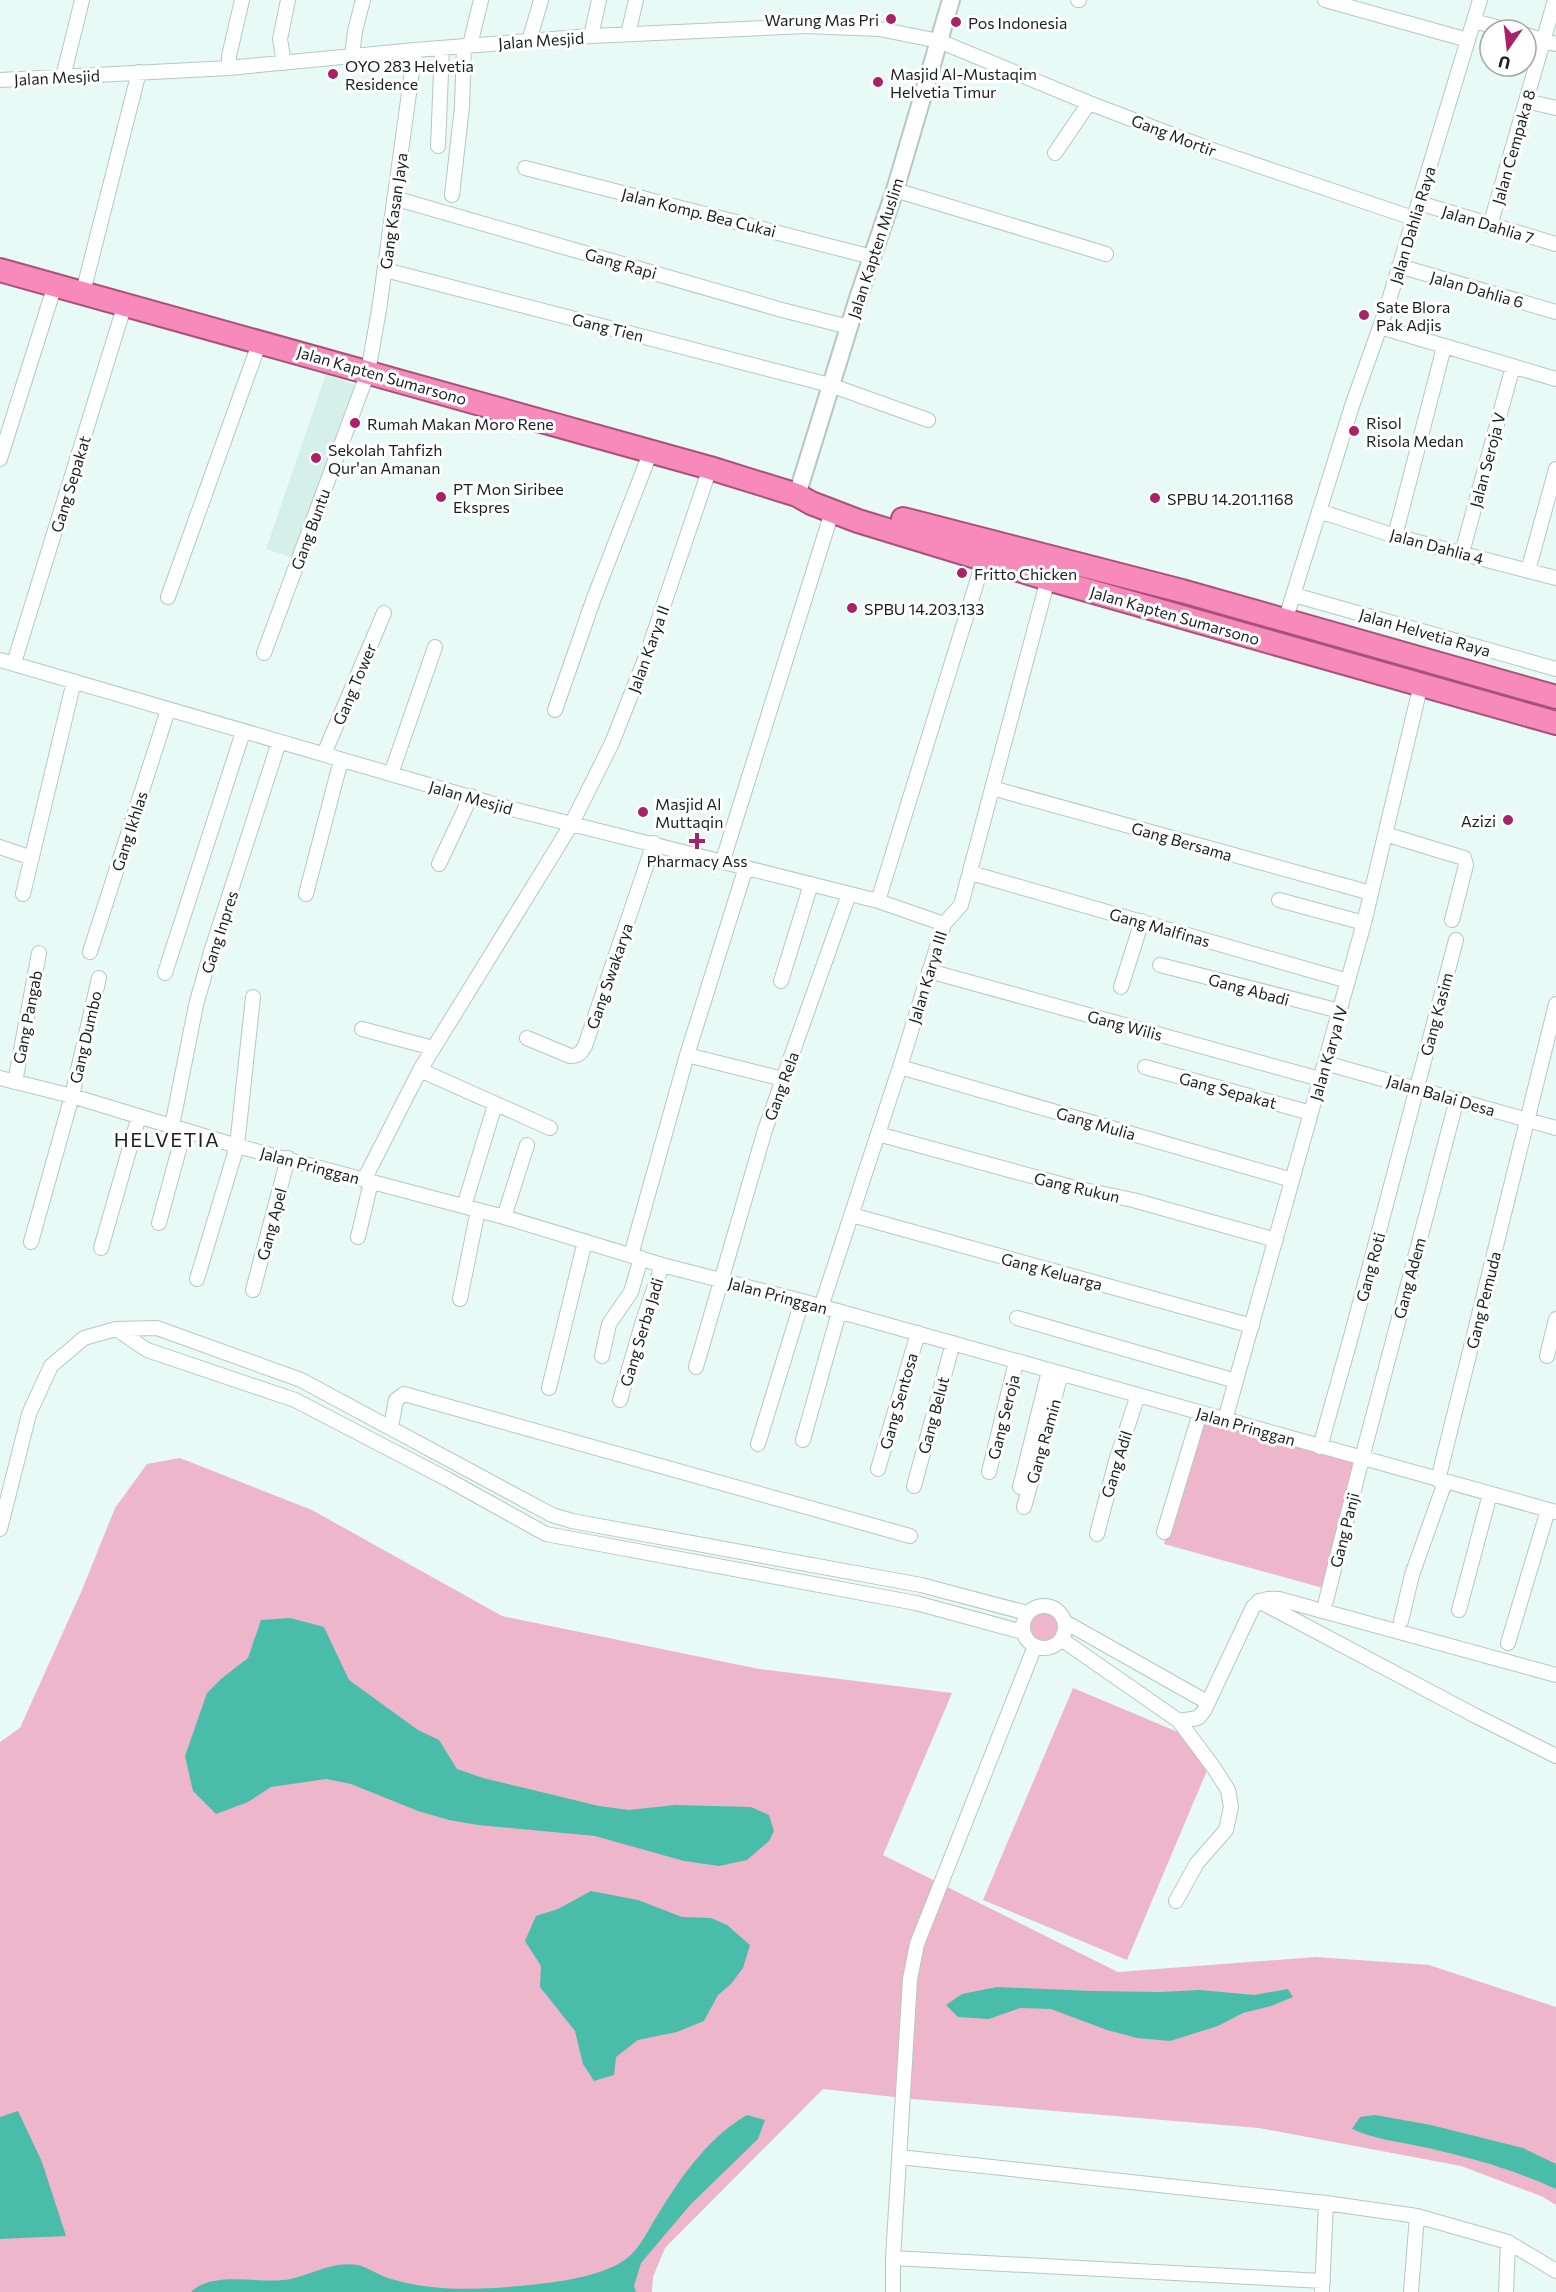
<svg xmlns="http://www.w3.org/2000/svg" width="1556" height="2292" viewBox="0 0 1556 2292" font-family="Commissioner,sans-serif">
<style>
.built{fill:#d5f0e9}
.green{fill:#eeb6cb}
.water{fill:#49bda9}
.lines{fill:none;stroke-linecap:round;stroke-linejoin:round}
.minor-casing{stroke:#b6c7c3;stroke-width:16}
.tertiary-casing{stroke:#b6c7c3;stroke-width:20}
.trunk-casing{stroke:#a85279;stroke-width:26}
.minor{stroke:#fff;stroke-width:14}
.tertiary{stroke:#fff;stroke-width:16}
.trunk{stroke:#f78aba;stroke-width:22}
.poi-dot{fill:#a92268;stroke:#fff;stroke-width:2}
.labels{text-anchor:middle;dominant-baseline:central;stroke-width:6;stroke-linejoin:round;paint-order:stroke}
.poi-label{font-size:16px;fill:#1a201f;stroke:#fff;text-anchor:start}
.street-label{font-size:16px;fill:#1a201f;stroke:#fff}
.quarter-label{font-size:20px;letter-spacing:1.5px;fill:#1a201f;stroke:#fff}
</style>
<rect width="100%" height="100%" fill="#e8faf6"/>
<path class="built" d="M 326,374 L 360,387 L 293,558 L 266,549 Z"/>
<path class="green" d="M 1199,1418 L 1358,1461 L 1323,1588 L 1164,1544 Z
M 180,1458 L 312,1510 L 502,1616 L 759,1669 L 952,1693 L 883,1855 L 1118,1972 L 1316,1957 L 1429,1965 L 1556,2007 L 1556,2205 L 1541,2196 L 1461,2166 L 1259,2128 L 912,2099 L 823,2089 L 665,2248 L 653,2277 L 652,2292 L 0,2292 L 0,1742 L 20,1728 L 82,1590 L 115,1508 L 147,1464 Z
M1028 1626a15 15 0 1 1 30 0a15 15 0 1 1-30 0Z
M 1073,1688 L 1178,1732 L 1208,1768 L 1127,1960 L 983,1900 Z"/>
<path class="water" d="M 290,1618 L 324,1627 L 349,1680 L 418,1730 L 439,1740 L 457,1769 L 483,1778 L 599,1806 L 629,1810 L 675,1805 L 751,1807 L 769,1815 L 774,1831 L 769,1841 L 747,1860 L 719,1866 L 684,1861 L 595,1836 L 478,1825 L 449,1820 L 418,1811 L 351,1784 L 326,1779 L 271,1787 L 248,1802 L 216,1814 L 193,1791 L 185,1756 L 207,1693 L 221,1679 L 248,1658 L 261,1620 Z
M 591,1891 L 638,1900 L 682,1917 L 711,1918 L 727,1925 L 750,1945 L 743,1968 L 731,1984 L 718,1995 L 704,2021 L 677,2032 L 638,2040 L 616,2057 L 614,2075 L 594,2081 L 583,2064 L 575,2031 L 540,1987 L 541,1966 L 525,1941 L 536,1916 L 558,1909 Z
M 997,1987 L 1093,1991 L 1160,1992 L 1200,1990 L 1254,1995 L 1288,1989 L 1293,1997 L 1271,2006 L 1243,2013 L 1218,2026 L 1170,2041 L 1137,2038 L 1107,2030 L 1051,2009 L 1020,2008 L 989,2019 L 958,2017 L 946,2005 L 962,1994 Z
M 18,2111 L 42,2162 L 66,2236 L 0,2239 L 0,2117 Z
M 747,2115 L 765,2120 L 758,2139 L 691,2204 L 641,2263 L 634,2286 L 636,2292 L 191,2292 C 212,2271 256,2283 283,2280 C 306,2278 331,2260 358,2265 C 369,2268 380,2276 391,2279 C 424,2289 461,2290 495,2288 C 531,2285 597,2281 626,2259 C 641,2248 650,2226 660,2211 C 683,2174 709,2137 747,2115 Z
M 1375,2115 L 1431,2125 L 1523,2148 L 1556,2164 L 1556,2189 C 1515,2170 1472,2158 1428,2148 C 1402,2142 1376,2140 1352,2129 L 1360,2117 Z"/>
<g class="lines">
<g class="minor-casing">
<path id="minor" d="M 1078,0 L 1079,0
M 1325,0 L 1468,40
M 1474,21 L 1507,30
M 628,34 L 636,0
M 1526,35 L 1556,44
M 591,36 L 599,0
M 529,41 L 541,0
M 470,45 L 481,0
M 352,56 L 355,31 L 363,0
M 284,63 L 280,39 L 288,0
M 229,68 L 229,56 L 242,0
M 63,77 L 82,0
M 0,80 L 229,68 L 415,50 L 591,36 L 805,26 L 879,29 L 939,41 L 1089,103 L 1215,151 L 1413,218
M 1526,101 L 1556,108
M 438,146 L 442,48
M 1055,153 L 1089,103
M 525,168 L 872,257
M 895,190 L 1106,254
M 452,195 L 462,107 L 464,46
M 394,198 L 782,310 L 849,327
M 1419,203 L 1556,244
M 1490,226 L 1555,0
M 1399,266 L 1556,312
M 385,270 L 830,385 L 928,420
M 83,292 L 139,72
M 1380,327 L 1556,379
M 0,459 L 55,285
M 1319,511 L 1395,536 L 1556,578
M 1395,536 L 1444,347
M 1462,553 L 1513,366
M 1528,571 L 1556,469
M 1294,595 L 1556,669
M 168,597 L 260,341
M 1285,621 L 1352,406 L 1387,307 L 1480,0
M 264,653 L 368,372 L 379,310 L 415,50
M 0,660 L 504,807 L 878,901 L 944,924
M 14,663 L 125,304
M 555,710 L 594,598 L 651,451
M 324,754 L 384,613
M 391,774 L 435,647
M 992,788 L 1371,893
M 1385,834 L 1464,858 L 1466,865 L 1452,920
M 0,847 L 32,858
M 723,860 L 832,512
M 439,864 L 471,796
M 971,873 L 1348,981
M 23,894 L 74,681
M 306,894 L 341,760
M 1279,900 L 1364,923
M 878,901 L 984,559
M 90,952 L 168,710
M 1160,965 L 1340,1011
M 929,971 L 1320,1079
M 165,973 L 243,732
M 781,981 L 811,884
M 1121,987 L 1142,921
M 362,1029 L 433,1048
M 527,1038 L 570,1056 C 579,1056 581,1053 585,1046 L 654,843
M 687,1055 L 783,1079
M 1325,1063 L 1556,1128
M 900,1067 L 1292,1180
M 1145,1067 L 1311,1113
M 420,1070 L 550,1128
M 0,1078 L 72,1096 L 237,1146 L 504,1217 L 662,1265 L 802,1301 L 1556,1512
M 15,1082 L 39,953
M 172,1126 L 196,1005 L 211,952 L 279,742
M 878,1134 L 1075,1188 L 1133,1200 L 1276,1240
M 364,1180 L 420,1070 L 571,825 L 612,743 L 647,654 L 710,468
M 464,1206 L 495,1105
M 852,1215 L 1252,1326
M 504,1217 L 527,1145
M 159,1223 L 184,1131
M 358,1237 L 371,1182
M 31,1242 L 72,1096 L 99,978
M 101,1248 L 139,1116
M 631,1255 L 687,1055 L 746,867
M 197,1279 L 237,1146 L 253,997
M 253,1290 L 288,1158
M 460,1299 L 478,1210
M 821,1307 L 900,1067 L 944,924 L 961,905 L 1048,579
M 1017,1318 L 1236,1381
M 116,1329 L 147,1350 L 295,1400 L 447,1479 L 546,1534 L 916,1603 L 1023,1632
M 602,1356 L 609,1324 L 631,1292 L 641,1258
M 1547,1356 L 1556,1319
M 696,1367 L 765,1130 L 849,894
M 549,1388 L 585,1241
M 620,1400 L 643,1321 L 662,1265
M 1225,1420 L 1364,923 L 1421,684
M 391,1427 L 396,1400 L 404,1394 L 910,1536
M 803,1440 L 839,1312
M 758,1444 L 802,1301
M 1320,1447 L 1352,1333 L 1456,940
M 878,1469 L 918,1333
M 989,1472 L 1016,1362
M 1438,1480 L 1556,1004
M 914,1486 L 953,1343
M 1020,1487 L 1049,1371
M 1024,1507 L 1061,1374
M 0,1529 L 29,1414 L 51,1366 L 84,1338 L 116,1329 L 157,1328 L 301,1380 L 552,1515 L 572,1521 L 921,1585 L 1027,1613
M 1164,1532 L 1200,1413
M 1097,1534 L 1116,1461 L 1138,1395
M 1259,1601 L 1474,1715 L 1556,1756
M 1326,1601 L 1362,1458 L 1457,1099
M1023 1627a21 21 0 1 1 42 0a21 21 0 1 1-42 0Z
M 1459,1610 L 1490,1494
M 1401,1621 L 1412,1575 L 1445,1482
M 1065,1622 L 1207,1702
M 1061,1639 L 1179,1721 L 1214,1768 L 1228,1790 L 1231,1807 L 1226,1830 L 1197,1863 L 1176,1901
M 1508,1643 L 1548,1510
M 1179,1721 L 1198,1718 L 1204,1711 L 1253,1607 C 1261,1599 1268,1598 1279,1599 L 1556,1675
M 899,2157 L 1326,2203 L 1417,2216 L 1508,2242 L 1556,2271
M 893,2258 L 1323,2281
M 893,2292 L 893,2258 L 910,1979 L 917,1944 L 1035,1646
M 1322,2292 L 1326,2203
M 1411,2292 L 1417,2216
M 1506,2292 L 1508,2242"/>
</g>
<g class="tertiary-casing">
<path id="tertiary" d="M 797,495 L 858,298 L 895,190 L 951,0"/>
</g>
<g class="trunk-casing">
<path id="trunk" d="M 0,270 L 710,468 L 797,495 L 811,503 L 858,521 L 1048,579 L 1556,723
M 903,519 L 1182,591 L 1556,697"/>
</g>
<use href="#minor" class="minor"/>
<use href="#tertiary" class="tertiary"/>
<use href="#trunk" class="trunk"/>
</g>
<g class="poi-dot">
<circle cx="891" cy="19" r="6"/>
<circle cx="956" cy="22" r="6"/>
<circle cx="333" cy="74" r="6"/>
<circle cx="878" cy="82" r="6"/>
<circle cx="1364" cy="315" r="6"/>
<circle cx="355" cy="423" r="6"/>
<circle cx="1354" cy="431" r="6"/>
<circle cx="316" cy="458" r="6"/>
<circle cx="441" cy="497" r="6"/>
<circle cx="1155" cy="498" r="6"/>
<circle cx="962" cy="573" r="6"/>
<circle cx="852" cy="608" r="6"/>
<circle cx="643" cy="812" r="6"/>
<circle cx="1508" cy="820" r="6"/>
<path d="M694 832h6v6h6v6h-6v6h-6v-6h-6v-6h6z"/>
</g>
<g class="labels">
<g class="poi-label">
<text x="879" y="19" text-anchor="end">Warung Mas Pri</text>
<text x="968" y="22">Pos Indonesia</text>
<text x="345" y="65">OYO 283 Helvetia<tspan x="345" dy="18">Residence</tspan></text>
<text x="890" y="73">Masjid Al-Mustaqim<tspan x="890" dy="18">Helvetia Timur</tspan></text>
<text x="1376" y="306">Sate Blora<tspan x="1376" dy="18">Pak Adjis</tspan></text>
<text x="1366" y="422">Risol<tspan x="1366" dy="18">Risola Medan</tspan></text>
<text x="367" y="423">Rumah Makan Moro Rene</text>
<text x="328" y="449">Sekolah Tahfizh<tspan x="328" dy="18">Qur'an Amanan</tspan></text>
<text x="453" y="488">PT Mon Siribee<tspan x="453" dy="18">Ekspres</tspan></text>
<text x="1167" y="498">SPBU 14.201.1168</text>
<text x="974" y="573">Fritto Chicken</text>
<text x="864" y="608">SPBU 14.203.133</text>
<text x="655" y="803">Masjid Al<tspan x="655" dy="18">Muttaqin</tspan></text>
<text x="1496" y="820" text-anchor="end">Azizi</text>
<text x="697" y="860" text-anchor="middle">Pharmacy Ass</text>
</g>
<g class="street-label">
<text transform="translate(541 40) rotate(-4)">Jalan Mesjid</text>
<text transform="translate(57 77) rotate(-3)">Jalan Mesjid</text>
<text transform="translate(1174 135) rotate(21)">Gang Mortir</text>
<text transform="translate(1513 147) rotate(-74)">Jalan Cempaka 8</text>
<text transform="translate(393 211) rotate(-82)">Gang Kasan Jaya</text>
<text transform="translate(699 212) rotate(14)">Jalan Komp. Bea Cukai</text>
<text transform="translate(1488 224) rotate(17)">Jalan Dahlia 7</text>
<text transform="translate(1412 225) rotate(-73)">Jalan Dahlia Raya</text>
<text transform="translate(875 248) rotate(-72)">Jalan Kapten Muslim</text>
<text transform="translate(621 263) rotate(16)">Gang Rapi</text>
<text transform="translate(1477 289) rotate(16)">Jalan Dahlia 6</text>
<text transform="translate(608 327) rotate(14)">Gang Tien</text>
<text transform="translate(382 375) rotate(16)">Jalan Kapten Sumarsono</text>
<text transform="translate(1487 460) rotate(-75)">Jalan Seroja V</text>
<text transform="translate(70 484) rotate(-73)">Gang Sepakat</text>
<text transform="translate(310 529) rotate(-70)">Gang Buntu</text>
<text transform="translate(1437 546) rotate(15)">Jalan Dahlia 4</text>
<text transform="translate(1175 615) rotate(16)">Jalan Kapten Sumarsono</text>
<text transform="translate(1425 632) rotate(16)">Jalan Helvetia Raya</text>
<text transform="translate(648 649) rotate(-70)">Jalan Karya II</text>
<text transform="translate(354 684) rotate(-67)">Gang Tower</text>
<text transform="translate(471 797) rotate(16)">Jalan Mesjid</text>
<text transform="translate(129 831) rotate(-72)">Gang Ikhlas</text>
<text transform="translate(1182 841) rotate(16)">Gang Bersama</text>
<text transform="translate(1160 927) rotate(16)">Gang Malfinas</text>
<text transform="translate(219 932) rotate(-72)">Gang Inpres</text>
<text transform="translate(609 976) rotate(-71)">Gang Swakarya</text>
<text transform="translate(927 977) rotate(-73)">Jalan Karya III</text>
<text transform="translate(1249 989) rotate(15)">Gang Abadi</text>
<text transform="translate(1436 1014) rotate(-75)">Gang Kasim</text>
<text transform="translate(27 1017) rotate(-79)">Gang Pangab</text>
<text transform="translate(1125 1025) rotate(15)">Gang Wilis</text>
<text transform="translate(85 1037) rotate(-77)">Gang Dumbo</text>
<text transform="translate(1328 1053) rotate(-74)">Jalan Karya IV</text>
<text transform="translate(781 1086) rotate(-70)">Gang Rela</text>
<text transform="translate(1228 1090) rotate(15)">Gang Sepakat</text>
<text transform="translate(1441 1095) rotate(16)">Jalan Balai Desa</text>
<text transform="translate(1096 1123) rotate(16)">Gang Mulia</text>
<text transform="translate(310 1165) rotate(15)">Jalan Pringgan</text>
<text transform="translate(1077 1187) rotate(13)">Gang Rukun</text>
<text transform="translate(271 1224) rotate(-75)">Gang Apel</text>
<text transform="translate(1370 1267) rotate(-75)">Gang Roti</text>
<text transform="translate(1052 1271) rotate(15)">Gang Keluarga</text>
<text transform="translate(1409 1278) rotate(-75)">Gang Adem</text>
<text transform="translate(778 1295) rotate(15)">Jalan Pringgan</text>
<text transform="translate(1483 1300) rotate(-76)">Gang Pemuda</text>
<text transform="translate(641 1332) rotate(-73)">Gang Serba Jadi</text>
<text transform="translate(898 1401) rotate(-74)">Gang Sentosa</text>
<text transform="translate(933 1415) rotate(-75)">Gang Belut</text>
<text transform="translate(1003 1417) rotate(-76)">Gang Seroja</text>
<text transform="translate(1246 1426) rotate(16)">Jalan Pringgan</text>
<text transform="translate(1043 1441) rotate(-74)">Gang Ramin</text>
<text transform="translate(1116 1464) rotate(-73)">Gang Adil</text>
<text transform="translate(1344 1530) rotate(-76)">Gang Panji</text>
</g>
<g class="quarter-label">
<text x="167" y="1139">HELVETIA</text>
</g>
</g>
<g transform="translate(1508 48) rotate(194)"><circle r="28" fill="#ffffff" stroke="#a3a6a5" stroke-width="1.5"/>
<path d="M0-4.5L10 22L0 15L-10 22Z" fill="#a92268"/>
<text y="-9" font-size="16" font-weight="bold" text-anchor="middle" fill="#1a201f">U</text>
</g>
</svg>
